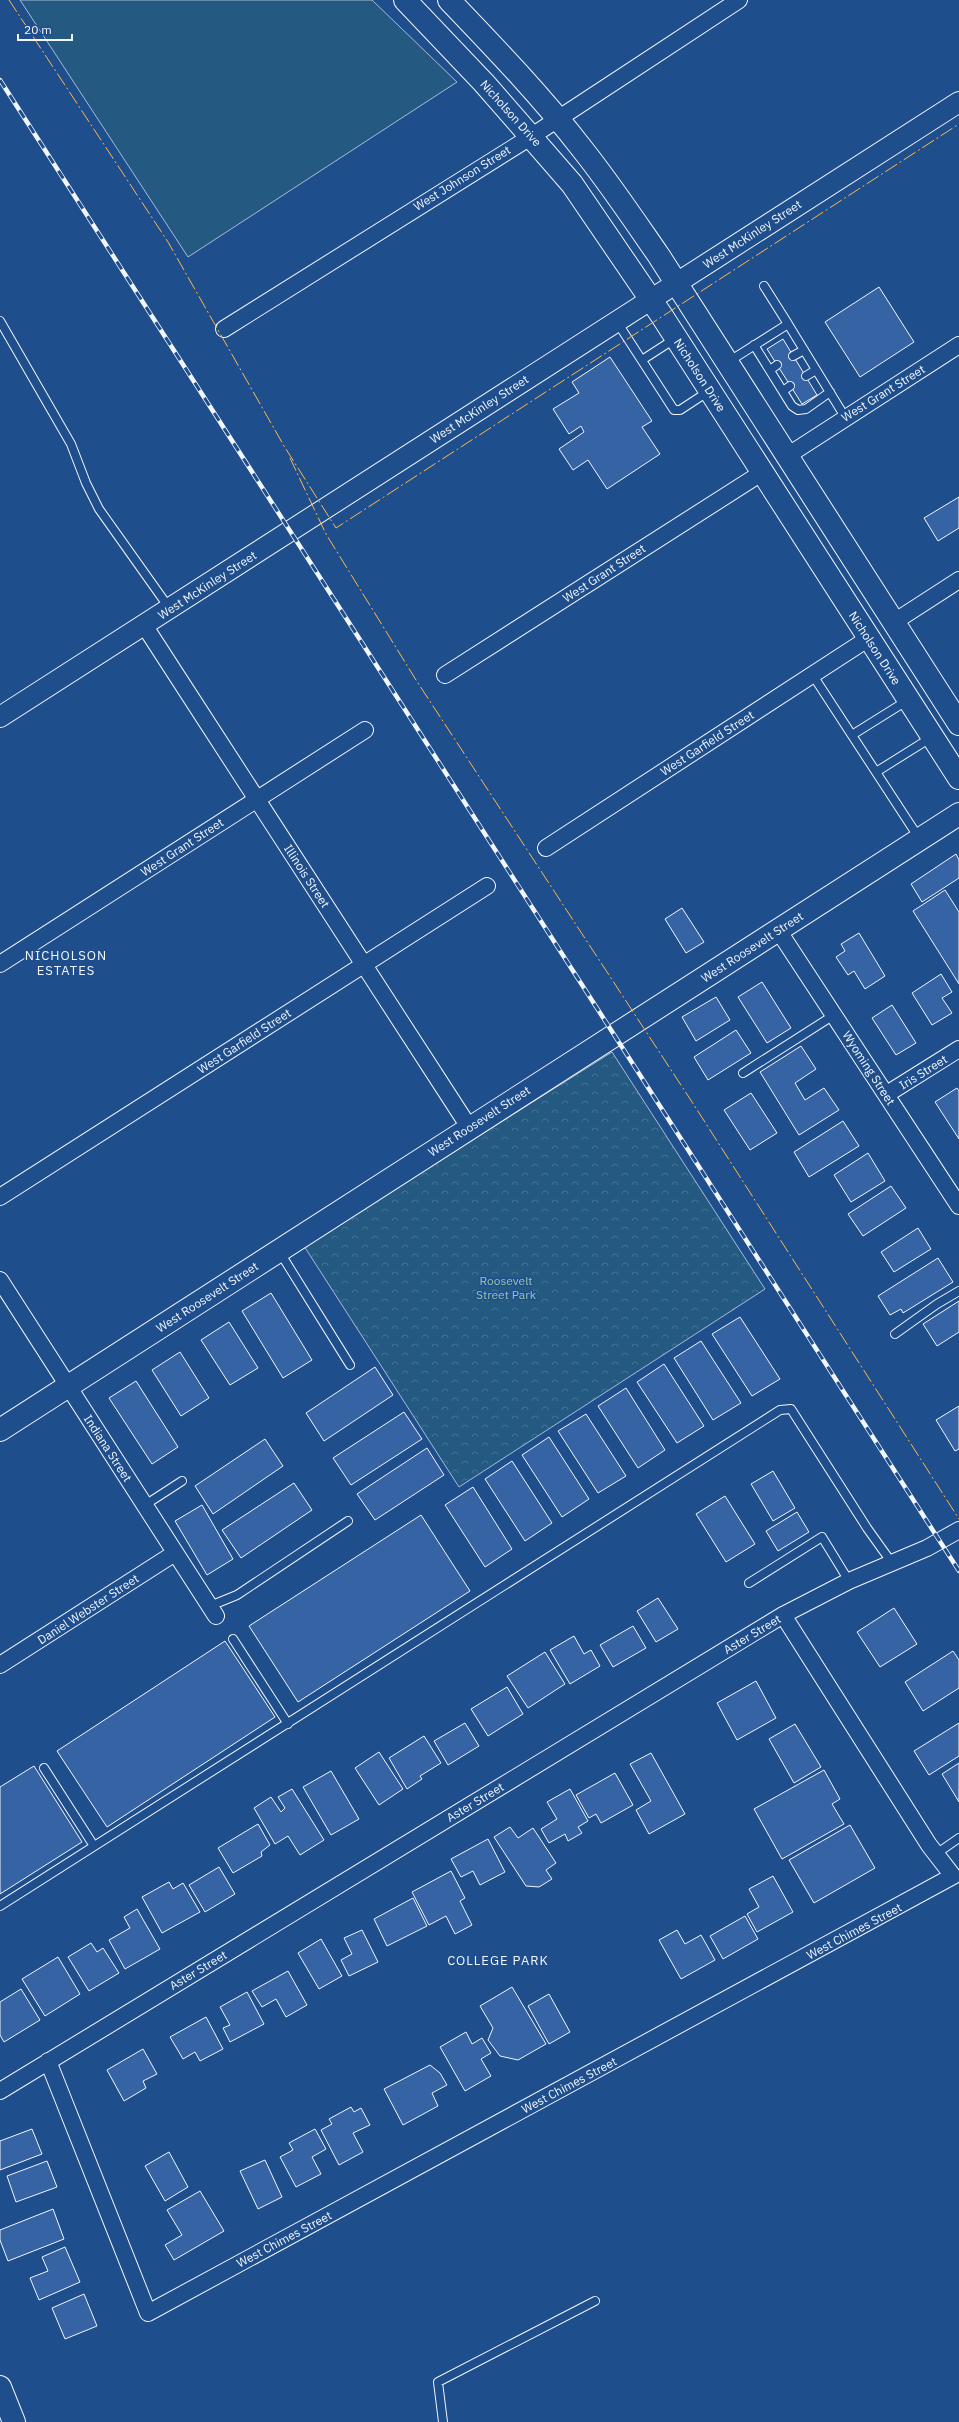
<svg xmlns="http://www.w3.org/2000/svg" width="959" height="2422" viewBox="0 0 959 2422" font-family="'IBM Plex Sans',sans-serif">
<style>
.green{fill:#245a82;stroke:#a8bbd7}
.forest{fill:url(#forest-crowns);stroke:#a8bbd7}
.building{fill:#3563a3;stroke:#f2f6ff}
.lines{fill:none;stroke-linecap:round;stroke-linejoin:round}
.service-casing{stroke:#f2f6ff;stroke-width:10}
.minor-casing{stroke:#f2f6ff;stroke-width:18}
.tertiary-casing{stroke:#f2f6ff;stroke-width:22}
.secondary-casing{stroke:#f2f6ff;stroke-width:24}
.primary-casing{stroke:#f2f6ff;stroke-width:24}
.service{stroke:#1f4e8c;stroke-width:8}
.minor{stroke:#1f4e8c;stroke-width:16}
.tertiary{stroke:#1f4e8c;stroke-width:20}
.secondary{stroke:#1f4e8c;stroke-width:22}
.primary{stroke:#1f4e8c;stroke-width:22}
.rail-casing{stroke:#f2f6ff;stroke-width:4.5}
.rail{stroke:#1f4e8c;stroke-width:3;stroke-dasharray:9;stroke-linecap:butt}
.power{stroke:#ffb74d;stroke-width:1;stroke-dasharray:14 3 2 3;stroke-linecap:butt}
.labels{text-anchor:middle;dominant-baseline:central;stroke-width:3;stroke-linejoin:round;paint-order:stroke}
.street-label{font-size:12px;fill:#f2f6ff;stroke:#1f4e8c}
.park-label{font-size:12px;fill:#97c8a6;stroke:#1f4e8c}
.neighbourhood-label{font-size:13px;letter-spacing:1px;fill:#f2f6ff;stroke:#1f4e8c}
</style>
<defs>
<pattern id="forest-crowns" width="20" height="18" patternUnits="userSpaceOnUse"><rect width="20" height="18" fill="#245a82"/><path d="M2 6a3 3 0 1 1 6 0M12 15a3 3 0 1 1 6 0" fill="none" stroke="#447295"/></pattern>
</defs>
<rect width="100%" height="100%" fill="#1f4e8c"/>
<path class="green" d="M 20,0 L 372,0 L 457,82 L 188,257 Z"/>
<path class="forest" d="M 612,1052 L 765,1289 L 459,1487 L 304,1246 Z"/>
<path class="building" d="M 879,287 L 914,342 L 860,377 L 825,322 Z
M 783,339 L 817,395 L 802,404 L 767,349 Z
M 610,357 L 652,421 L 642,427 L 660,454 L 607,489 L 588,460 L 573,470 L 559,449 L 584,432 L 581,426 L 569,434 L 553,409 L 579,393 L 572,382 Z
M 959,497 L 959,528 L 938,541 L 924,518 Z
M 956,854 L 959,860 L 959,878 L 922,902 L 911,884 Z
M 945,890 L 959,912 L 959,984 L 913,911 Z
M 682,908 L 704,942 L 686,953 L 665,919 Z
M 859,933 L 885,976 L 865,989 L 854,971 L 848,975 L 836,957 L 845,951 L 841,944 Z
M 941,974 L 952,992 L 942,998 L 952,1013 L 932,1025 L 912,993 Z
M 762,982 L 791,1028 L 767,1043 L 738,997 Z
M 716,997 L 730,1020 L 696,1041 L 682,1017 Z
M 892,1005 L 916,1043 L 896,1055 L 872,1018 Z
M 736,1030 L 751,1053 L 708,1080 L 694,1057 Z
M 801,1046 L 816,1069 L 795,1083 L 805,1100 L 824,1088 L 839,1110 L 799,1135 L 760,1072 Z
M 957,1088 L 959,1091 L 959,1139 L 935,1102 Z
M 751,1093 L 777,1133 L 750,1150 L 724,1110 Z
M 843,1121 L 859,1146 L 809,1177 L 794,1152 Z
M 868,1153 L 885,1181 L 851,1202 L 834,1175 Z
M 891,1186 L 906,1208 L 863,1236 L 848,1214 Z
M 918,1228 L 931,1249 L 894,1272 L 881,1252 Z
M 938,1258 L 953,1282 L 903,1313 L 901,1309 L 890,1315 L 878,1296 Z
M 271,1293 L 312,1360 L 283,1378 L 242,1311 Z
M 959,1301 L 959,1332 L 937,1346 L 923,1324 Z
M 740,1317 L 780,1379 L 752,1396 L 712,1334 Z
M 229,1322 L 258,1368 L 230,1385 L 201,1340 Z
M 701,1341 L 741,1403 L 713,1420 L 674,1358 Z
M 180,1352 L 209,1398 L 181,1416 L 152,1370 Z
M 664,1364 L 704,1426 L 677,1443 L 637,1382 Z
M 375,1367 L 393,1395 L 324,1441 L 306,1413 Z
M 136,1381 L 178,1447 L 152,1464 L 109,1398 Z
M 626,1388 L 665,1450 L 638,1468 L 598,1406 Z
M 959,1406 L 959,1449 L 955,1451 L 936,1420 Z
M 404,1412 L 422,1439 L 351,1485 L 333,1458 Z
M 586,1414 L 626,1476 L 598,1493 L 558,1431 Z
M 549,1437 L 589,1499 L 562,1517 L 522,1455 Z
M 265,1439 L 283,1466 L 213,1514 L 195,1486 Z
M 427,1448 L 444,1475 L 375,1520 L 357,1494 Z
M 512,1461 L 552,1523 L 525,1541 L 485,1479 Z
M 773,1471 L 795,1508 L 773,1521 L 751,1484 Z
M 294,1483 L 312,1510 L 241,1558 L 222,1530 Z
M 473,1487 L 512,1549 L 485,1567 L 445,1505 Z
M 725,1496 L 755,1544 L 726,1562 L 696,1514 Z
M 202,1505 L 233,1559 L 207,1575 L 175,1521 Z
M 797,1512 L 809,1532 L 778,1551 L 766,1531 Z
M 421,1515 L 470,1591 L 298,1702 L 249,1626 Z
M 658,1598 L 678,1629 L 656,1642 L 637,1611 Z
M 894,1608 L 917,1644 L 880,1667 L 857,1632 Z
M 633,1626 L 646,1648 L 613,1667 L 600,1645 Z
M 574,1636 L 584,1654 L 591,1650 L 600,1666 L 570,1684 L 550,1650 Z
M 225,1641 L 275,1717 L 107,1827 L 57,1751 Z
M 953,1651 L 959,1660 L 959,1688 L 923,1711 L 905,1682 Z
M 545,1652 L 565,1684 L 528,1708 L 507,1676 Z
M 756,1681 L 776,1718 L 737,1740 L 717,1703 Z
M 507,1687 L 523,1714 L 488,1736 L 471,1709 Z
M 465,1723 L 479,1746 L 448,1765 L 434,1741 Z
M 959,1723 L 959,1756 L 929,1775 L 914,1751 Z
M 795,1724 L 821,1767 L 794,1783 L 769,1739 Z
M 424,1736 L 441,1763 L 420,1776 L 422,1779 L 407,1789 L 389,1758 Z
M 379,1752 L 403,1789 L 379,1805 L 355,1768 Z
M 651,1753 L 685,1814 L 649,1834 L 636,1810 L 651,1801 L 630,1764 Z
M 959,1763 L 959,1802 L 942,1774 Z
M 34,1766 L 82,1842 L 0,1894 L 0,1787 Z
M 824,1770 L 840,1799 L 832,1804 L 844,1824 L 782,1859 L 754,1809 Z
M 331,1771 L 359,1819 L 331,1835 L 303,1787 Z
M 615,1773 L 633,1805 L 601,1823 L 596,1814 L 589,1818 L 576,1795 Z
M 292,1789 L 324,1840 L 300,1855 L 288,1836 L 275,1844 L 254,1808 L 271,1797 L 281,1812 L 285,1808 L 278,1797 Z
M 570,1789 L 588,1821 L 578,1827 L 582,1833 L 568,1841 L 565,1834 L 549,1843 L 541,1829 L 557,1819 L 547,1802 Z
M 258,1824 L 270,1845 L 261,1852 L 262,1856 L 233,1873 L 218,1848 Z
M 850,1825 L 875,1868 L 814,1903 L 789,1860 Z
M 510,1827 L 518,1838 L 533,1828 L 556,1863 L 546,1870 L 552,1879 L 539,1887 L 526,1886 L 494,1837 Z
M 488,1839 L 505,1872 L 480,1885 L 473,1871 L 461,1877 L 451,1859 Z
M 219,1867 L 235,1894 L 205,1912 L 189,1885 Z
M 451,1871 L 465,1898 L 460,1901 L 472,1925 L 455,1934 L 446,1916 L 429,1925 L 412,1892 Z
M 773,1876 L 793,1912 L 757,1932 L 747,1914 L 759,1907 L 749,1889 Z
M 169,1882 L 173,1889 L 183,1883 L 200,1912 L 162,1933 L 142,1897 Z
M 413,1898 L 427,1926 L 387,1946 L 374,1919 Z
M 137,1909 L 160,1949 L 125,1969 L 109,1940 L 130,1928 L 124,1917 Z
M 745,1916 L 758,1939 L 723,1959 L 710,1936 Z
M 362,1930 L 378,1962 L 349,1976 L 341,1960 L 352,1954 L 344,1938 Z
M 677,1930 L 685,1944 L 701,1935 L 715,1960 L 681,1979 L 659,1940 Z
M 321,1939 L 342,1976 L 319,1989 L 298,1953 Z
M 91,1943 L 97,1952 L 103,1948 L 119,1973 L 89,1991 L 68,1957 Z
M 58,1957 L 80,1994 L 45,2016 L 22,1979 Z
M 288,1971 L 307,2005 L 286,2017 L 276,1999 L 262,2007 L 252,1991 Z
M 512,1987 L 546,2044 L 518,2060 L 500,2056 L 488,2040 L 493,2028 L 480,2006 Z
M 21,1989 L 40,2020 L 4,2042 L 0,2035 L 0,2002 Z
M 247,1992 L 264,2024 L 230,2042 L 223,2028 L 230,2025 L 220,2007 Z
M 549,1994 L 570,2032 L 549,2044 L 528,2006 Z
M 206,2017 L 223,2049 L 200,2061 L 195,2052 L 183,2059 L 170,2037 Z
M 466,2032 L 472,2044 L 482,2038 L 491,2053 L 481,2059 L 491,2076 L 465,2091 L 440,2047 Z
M 143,2049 L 157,2074 L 143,2081 L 146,2088 L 124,2101 L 107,2070 Z
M 430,2065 L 440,2073 L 447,2085 L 432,2093 L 438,2106 L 403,2125 L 384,2089 Z
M 351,2107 L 354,2112 L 361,2108 L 370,2125 L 353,2133 L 363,2152 L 339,2165 L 321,2130 L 332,2124 L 329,2119 Z
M 32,2129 L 42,2154 L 0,2170 L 0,2141 Z
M 315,2129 L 326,2149 L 312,2157 L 321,2174 L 296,2187 L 280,2157 L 293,2150 L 289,2143 Z
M 169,2152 L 188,2187 L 165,2201 L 145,2166 Z
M 265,2160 L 282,2197 L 258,2209 L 240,2171 Z
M 47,2161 L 57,2187 L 16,2202 L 7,2176 Z
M 200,2191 L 224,2231 L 174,2260 L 165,2245 L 182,2235 L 167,2210 Z
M 53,2209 L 64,2239 L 8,2261 L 0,2240 L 0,2230 Z
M 65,2247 L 80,2282 L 39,2300 L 30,2278 L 48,2271 L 42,2257 Z
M 84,2294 L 97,2326 L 65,2339 L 52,2308 Z"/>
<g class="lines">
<g class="service-casing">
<path id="service" d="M 764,286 L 788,324
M 0,321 L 71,444 L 86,483 L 99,509 L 170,609
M 617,322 L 674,410 L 680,410 L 709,391
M 754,345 L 792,406 L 798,410 L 806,409 L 830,392
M 793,356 L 804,350
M 642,360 L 676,338
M 728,362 L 788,324 L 845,417
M 770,370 L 777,365
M 806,376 L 816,370
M 783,391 L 790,386
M 812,674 L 919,838
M 852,735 L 908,700
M 876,772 L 932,737
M 743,1073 L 834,1015
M 279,1251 L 350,1365
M 895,1334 L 937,1304 L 959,1291
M 145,1505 L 182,1481
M 749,1583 L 822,1537 L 849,1581
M 210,1606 L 237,1595 L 348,1521
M 233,1639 L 288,1724
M 44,1768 L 94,1846
M 936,1854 L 959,1838
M 0,1906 L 780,1410 L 791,1409 L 867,1528 L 892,1563
M 443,2422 L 438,2382 L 595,2301"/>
</g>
<g class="minor-casing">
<path id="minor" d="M 224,329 L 532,136 L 739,0
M 787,456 L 959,345
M 894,622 L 959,580
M 144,625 L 469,1127
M 445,675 L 763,472
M 546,848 L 869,638
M 778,930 L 959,1206
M 0,964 L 365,730
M 887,1094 L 959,1049
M 0,1197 L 487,886
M 0,1280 L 216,1616
M 0,1665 L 175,1553
M 48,2061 L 148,2313 L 953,1876 L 929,1845 L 783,1615
M 0,2091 L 783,1615 L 849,1581 L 927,1548 L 959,1530"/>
</g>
<g class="tertiary-casing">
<path id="tertiary" d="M 0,717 L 959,102"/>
</g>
<g class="secondary-casing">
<path id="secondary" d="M 0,1430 L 959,814
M 0,2387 L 14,2422"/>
</g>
<g class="primary-casing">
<path id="primary" d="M 405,0 L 484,83 L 572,184 L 662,316 L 959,778
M 449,0 C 495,48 542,97 583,150 C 610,184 634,220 659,256 L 959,724"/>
</g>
<use href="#service" class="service"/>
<use href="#minor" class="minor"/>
<use href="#tertiary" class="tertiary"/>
<use href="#secondary" class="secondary"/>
<use href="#primary" class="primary"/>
<g class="rail-casing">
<path id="rail" d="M 0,80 L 959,1571"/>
</g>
<use href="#rail" class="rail"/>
<path class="power" d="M 9,0 L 168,242 L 284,446 L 336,528 L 959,124
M 290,458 L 326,534 L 416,680 L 694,1105 L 959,1519"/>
</g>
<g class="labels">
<g class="street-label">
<text transform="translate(511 113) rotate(48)">Nicholson Drive</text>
<text transform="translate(462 178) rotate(-32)">West Johnson Street</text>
<text transform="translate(752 234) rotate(-33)">West McKinley Street</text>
<text transform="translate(700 375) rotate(57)">Nicholson Drive</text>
<text transform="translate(883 393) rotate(-32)">West Grant Street</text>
<text transform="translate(479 409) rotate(-33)">West McKinley Street</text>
<text transform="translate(604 573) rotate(-33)">West Grant Street</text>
<text transform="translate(207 585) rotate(-33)">West McKinley Street</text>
<text transform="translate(875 648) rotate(57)">Nicholson Drive</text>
<text transform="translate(707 743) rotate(-33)">West Garfield Street</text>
<text transform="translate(182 847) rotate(-33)">West Grant Street</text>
<text transform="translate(307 876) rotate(57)">Illinois Street</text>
<text transform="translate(752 947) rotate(-33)">West Roosevelt Street</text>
<text transform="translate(244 1041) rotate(-33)">West Garfield Street</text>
<text transform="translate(869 1068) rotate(57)">Wyoming Street</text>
<text transform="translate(923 1072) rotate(-32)">Iris Street</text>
<text transform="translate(479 1121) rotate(-33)">West Roosevelt Street</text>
<text transform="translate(207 1297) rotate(-33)">West Roosevelt Street</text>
<text transform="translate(108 1448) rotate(57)">Indiana Street</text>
<text transform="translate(88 1609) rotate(-33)">Daniel Webster Street</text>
<text transform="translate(752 1634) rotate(-31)">Aster Street</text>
<text transform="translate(475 1802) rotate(-31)">Aster Street</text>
<text transform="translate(854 1931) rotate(-28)">West Chimes Street</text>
<text transform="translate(198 1970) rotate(-31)">Aster Street</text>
<text transform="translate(569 2085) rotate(-28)">West Chimes Street</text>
<text transform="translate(284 2239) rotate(-28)">West Chimes Street</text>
</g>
<g class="park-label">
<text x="506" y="1280">Roosevelt<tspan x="506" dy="14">Street Park</tspan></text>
</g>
<g class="neighbourhood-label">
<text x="66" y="955">NICHOLSON<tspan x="66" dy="15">ESTATES</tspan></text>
<text x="498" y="1960">COLLEGE PARK</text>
</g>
</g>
<path d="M18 34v6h54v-6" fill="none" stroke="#f2f6ff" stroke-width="2"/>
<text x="24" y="34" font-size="12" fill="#f2f6ff" stroke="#1f4e8c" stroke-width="3" paint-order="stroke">20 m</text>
</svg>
